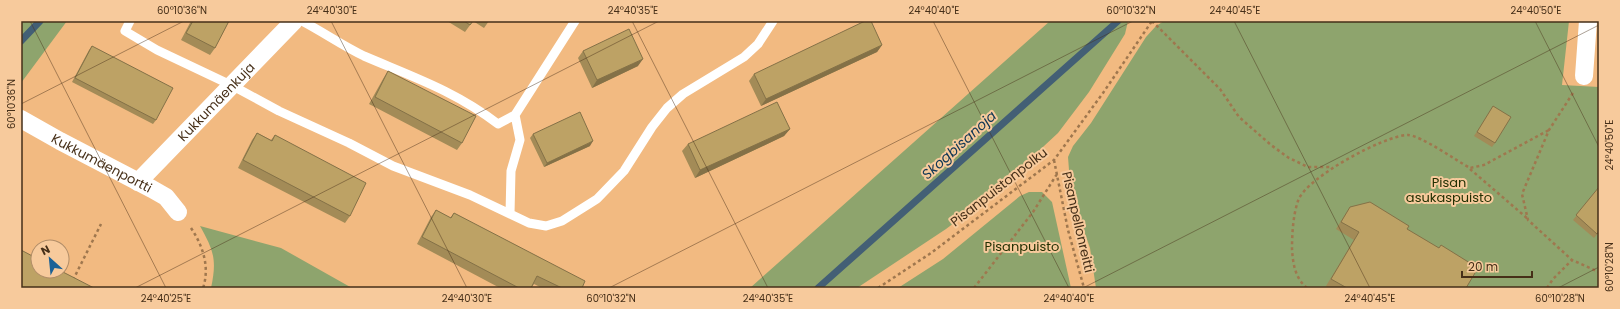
<svg xmlns="http://www.w3.org/2000/svg" width="1620" height="309" viewBox="0 0 1620 309" font-family="Poppins,sans-serif">
<style>
.green{fill:#8ea46d}
.lines{fill:none;stroke-linecap:round;stroke-linejoin:round}
.stream{stroke:#435f75;stroke-width:7}
.path{stroke:#9f774e;stroke-width:2.5;stroke-dasharray:3 3;stroke-linecap:butt}
.service{stroke:#fff;stroke-width:9}
.minor{stroke:#fff;stroke-width:18}
.wall{fill:#a38b57}
.shaded-wall{fill:#847147}
.building{fill:#bda265;stroke:#847147}
.ticks{fill:none;stroke:#462f18;stroke-width:1;stroke-opacity:0.45}
.labels{text-anchor:middle;dominant-baseline:central;stroke-width:4;stroke-linejoin:round;paint-order:stroke}
.street-label{font-size:13px;fill:#462f18;stroke:#f7ca9c}
.park-label{font-size:13px;fill:#223003;stroke:#f7ca9c}
.water-label{font-size:14px;font-style:italic;fill:#0f3654;stroke:#f7ca9c}
.neatline{fill:none;stroke:#462f18;stroke-width:1.5}
.ticks-label{font-size:10px;text-anchor:middle;fill:#462f18}
</style>
<rect width="100%" height="100%" fill="#f2ba81"/>
<path class="green" d="M 21,21 L 67,21 L 21,83 Z
M 1050,21 L 1128,21 L 1125,34 L 1089,92 L 1058,133 L 990,196 L 946,229 L 857,288 L 750,288 Z
M 1164,21 L 1569,21 L 1562,85 L 1599,87 L 1599,288 L 1096,288 L 1090,248 L 1077,211 L 1069,170 L 1068,157 L 1073,146 L 1091,123 L 1146,37 L 1156,26 Z
M 1029,192 L 1042,192 L 1052,202 L 1071,288 L 898,288 L 943,259 L 1020,196 Z
M 200,226 L 281,248 L 352,288 L 211,288 C 217,260 214,251 200,226 Z"/>
<g class="lines">
<path class="stream" d="M 21,41 L 40,21
M 818,288 L 1118,21"/>
<path class="path" d="M 1152,21 L 1220,89 L 1239,117 L 1271,145 L 1289,158 L 1308,167 L 1332,167
M 1573,93 L 1549,130 L 1522,194 L 1528,220 L 1572,260 L 1599,272
M 1054,160 L 1068,230 L 1084,288
M 1470,169 L 1528,219
M 191,228 C 203,246 210,267 203,288
M 73,280 L 101,224
M 878,288 L 931,253 L 1054,160 L 1103,93 L 1152,21
M 974,288 L 1033,212 L 1057,174
M 1307,288 C 1295,278 1293,264 1292,249 C 1292,235 1293,215 1298,201 C 1305,178 1385,135 1408,135 C 1420,135 1457,161 1470,168 L 1484,165 L 1549,130
M 1547,288 L 1553,279 L 1572,260"/>
<path class="service" d="M 130,21 L 125,31 L 157,50 L 233,86 L 279,111 L 349,143 L 393,166 L 470,195 L 529,223 L 546,226 L 562,221 L 597,199 L 624,171 L 652,127 L 667,108 L 683,94 L 744,57 L 758,44 L 773,21
M 302,21 C 323,32 343,46 364,56 C 413,77 455,91 498,124 L 515,115 L 575,21
M 510,214 L 511,171 L 520,140 L 515,115"/>
<g class="minor">
<path d="M 1584,76 L 1588,21"/>
<path id="s1" d="M 21,119 L 60,141 L 152,189 L 166,197 L 178,212"/>
<path id="s2" d="M 138,182 L 294,21"/>
</g>
</g>
<path class="wall" d="M 191,21 L 229,21 L 215,48 L 210,55 L 181,40 Z
M 447,21 L 489,21 L 484,28 L 473,21 L 465,32 Z
M 882,45 L 877,52 L 761,106 L 749,81 L 754,74 Z
M 92,46 L 156,120 L 153,124 L 72,82 L 89,50 Z
M 583,51 L 638,66 L 592,88 L 578,58 Z
M 388,71 L 462,143 L 457,150 L 369,104 L 383,79 Z
M 1491,110 L 1495,143 L 1492,147 L 1474,136 Z
M 790,129 L 784,136 L 695,178 L 682,151 L 688,144 Z
M 257,133 L 271,140 L 275,135 L 350,216 L 345,223 L 238,168 L 252,140 Z
M 533,134 L 590,146 L 544,167 L 530,138 Z
M 1599,187 L 1599,232 L 1594,238 L 1573,220 Z
M 1350,207 L 1407,229 L 1466,288 L 1329,288 L 1326,286 L 1354,240 L 1336,229 Z
M 436,210 L 450,218 L 454,213 L 582,288 L 542,288 L 534,284 L 531,288 L 500,288 L 417,244 L 431,217 Z"/>
<path class="shaded-wall" d="M 882,45 L 877,52 L 761,106 L 766,99 Z
M 643,59 L 638,66 L 592,88 L 597,80 Z
M 790,129 L 784,136 L 695,178 L 700,170 Z
M 593,141 L 590,146 L 544,167 L 547,163 Z"/>
<path class="building" d="M 193,21 L 229,21 L 215,48 L 186,33 Z
M 464,21 L 473,21 L 470,25 Z
M 865,21 L 871,21 L 882,45 L 766,99 L 754,74 Z
M 629,29 L 643,59 L 597,80 L 583,51 Z
M 92,46 L 173,88 L 156,120 L 75,78 Z
M 388,71 L 476,116 L 462,143 L 375,97 Z
M 777,102 L 790,129 L 700,170 L 688,144 Z
M 1493,106 L 1511,117 L 1495,143 L 1477,132 Z
M 580,112 L 593,141 L 547,163 L 533,134 Z
M 257,133 L 272,141 L 275,135 L 366,183 L 350,216 L 243,160 Z
M 1599,187 L 1599,231 L 1597,234 L 1576,215 Z
M 1370,202 L 1409,226 L 1407,229 L 1439,248 L 1441,245 L 1478,268 L 1466,288 L 1347,288 L 1331,279 L 1359,232 L 1341,222 L 1350,207 Z
M 436,210 L 451,218 L 454,213 L 585,281 L 582,288 L 562,288 L 537,276 L 531,288 L 519,288 L 422,237 Z
M 21,250 L 38,259 L 38,271 L 61,271 L 94,288 L 21,288 Z"/>
<path class="ticks" d="M 30,21 L 166,288M 331,21 L 467,288M 632,21 L 768,288M 933,21 L 1069,288M 1234,21 L 1370,288M 1535,21 L 1599,147M 21,104 L 184,21M 135,288 L 659,21M 609,288 L 1133,21M 1083,288 L 1599,25M 1558,288 L 1599,267"/>
<g class="labels">
<g class="street-label">
<text stroke="none"><textPath href="#s2" startOffset="112">Kukkumäenkuja</textPath></text>
<text stroke="none"><textPath href="#s1" startOffset="92">Kukkumäenportti</textPath></text>
<text transform="translate(999 187) rotate(-38)">Pisanpuistonpolku</text>
<text transform="translate(1078 222) rotate(77)">Pisanpellonreitti</text>
</g>
<g class="park-label">
<text x="1449" y="182">Pisan<tspan x="1449" dy="15">asukaspuisto</tspan></text>
<text x="1022" y="246">Pisanpuisto</text>
</g>
<g class="water-label">
<text transform="translate(959 145) rotate(-42)">Skogbisanoja</text>
</g>
</g>
<rect width="1620" height="309" fill="none" stroke="#f7ca9c" stroke-width="44"/>
<g transform="translate(50 259) rotate(333)"><circle r="19" fill="#f7ca9c" stroke="#b08c67"/>
<path d="M0-3L7 15L0 10L-7 15Z" fill="#1c6196"/>
<text y="-6" font-size="11" font-weight="bold" text-anchor="middle" fill="#462f18">N</text>
</g>
<path d="M1462 271v6h70v-6" fill="none" stroke="#462f18" stroke-width="2"/>
<text x="1468" y="271" font-size="12" fill="#462f18" stroke="#f7ca9c" stroke-width="3" paint-order="stroke">20 m</text>
<rect x="22" y="22" width="1576" height="265" class="neatline"/>
<g class="ticks-label">
<text x="182" y="14">60°10'36"N</text>
<text x="332" y="14">24°40'30"E</text>
<text x="633" y="14">24°40'35"E</text>
<text x="934" y="14">24°40'40"E</text>
<text x="1131" y="14">60°10'32"N</text>
<text x="1235" y="14">24°40'45"E</text>
<text x="1536" y="14">24°40'50"E</text>
<text transform="translate(11 104) rotate(-90)" y="4">60°10'36"N</text>
<text transform="translate(1609 145) rotate(-90)" y="4">24°40'50"E</text>
<text transform="translate(1609 267) rotate(-90)" y="4">60°10'28"N</text>
<text x="166" y="302">24°40'25"E</text>
<text x="467" y="302">24°40'30"E</text>
<text x="611" y="302">60°10'32"N</text>
<text x="768" y="302">24°40'35"E</text>
<text x="1069" y="302">24°40'40"E</text>
<text x="1370" y="302">24°40'45"E</text>
<text x="1560" y="302">60°10'28"N</text>
</g>
</svg>
